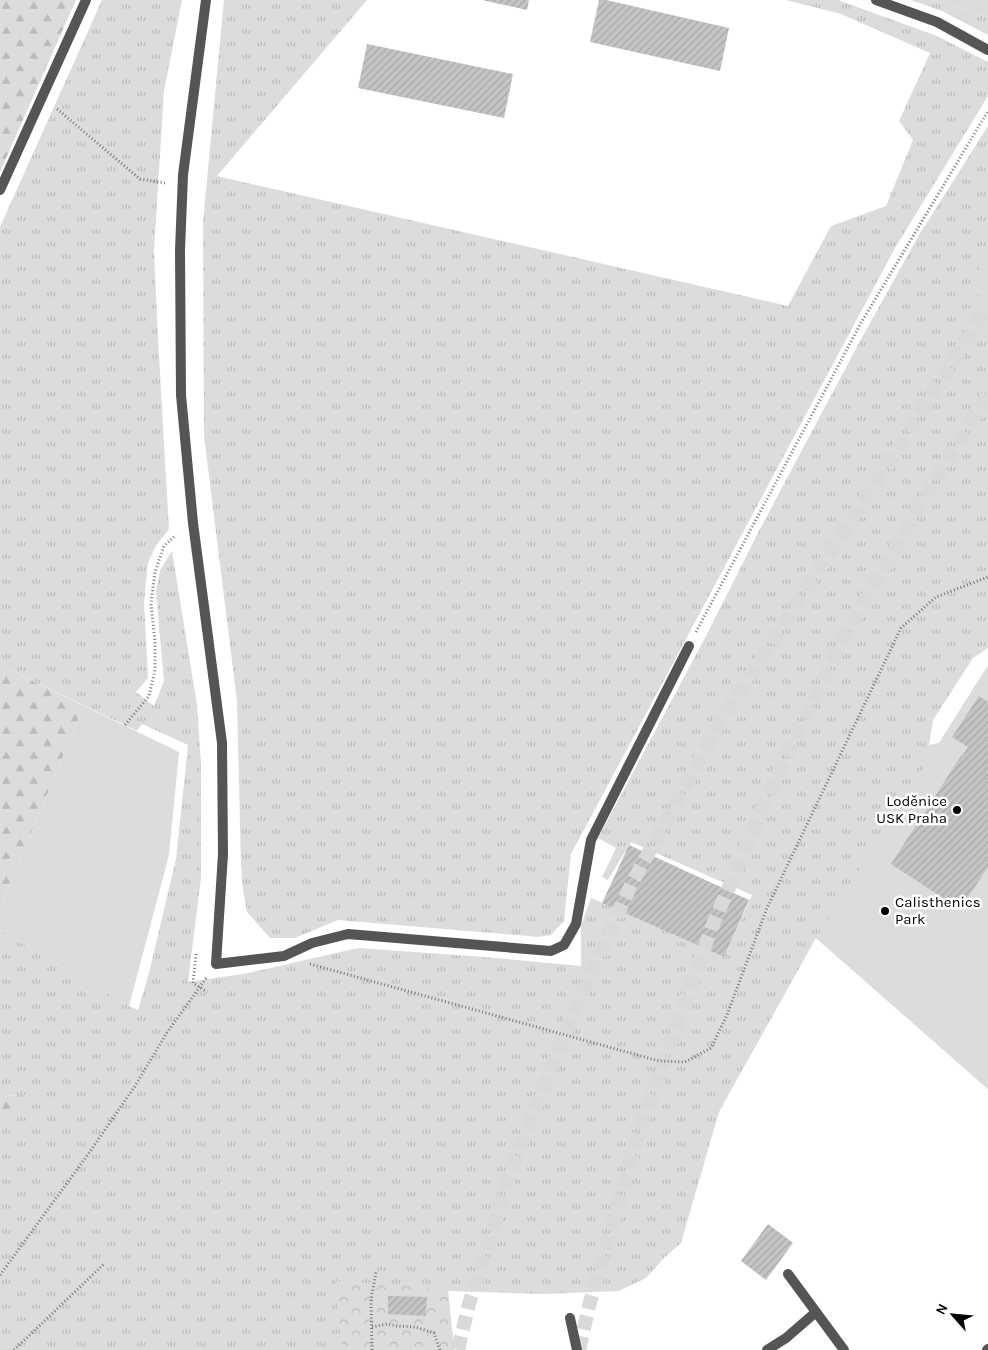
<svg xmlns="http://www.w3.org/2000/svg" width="988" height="1350" viewBox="0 0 988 1350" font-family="Karla,sans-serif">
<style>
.grass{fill:url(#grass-tufts)}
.forest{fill:url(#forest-firs)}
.park{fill:url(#park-crowns)}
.garden{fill:#dcdcdc}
.building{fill:url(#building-hatch)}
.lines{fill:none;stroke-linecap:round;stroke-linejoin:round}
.trunk-tunnel{stroke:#d9d9d9;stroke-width:14;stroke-dasharray:14 7;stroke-linecap:butt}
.path{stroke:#777;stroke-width:3;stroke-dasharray:1 2.5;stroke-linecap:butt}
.service{stroke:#555;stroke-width:10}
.pedestrian{stroke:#555;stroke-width:10}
.minor{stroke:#555;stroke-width:10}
.poi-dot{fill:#000;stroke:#fff;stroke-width:2}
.labels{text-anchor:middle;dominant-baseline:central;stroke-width:5;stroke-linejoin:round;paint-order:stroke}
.poi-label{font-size:15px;fill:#000;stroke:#fff;text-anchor:end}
</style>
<defs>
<pattern id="grass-tufts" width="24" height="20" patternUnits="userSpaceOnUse" patternTransform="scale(1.25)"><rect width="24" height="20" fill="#dcdcdc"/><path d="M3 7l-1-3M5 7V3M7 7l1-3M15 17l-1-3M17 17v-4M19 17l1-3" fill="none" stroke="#bbb"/></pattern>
<pattern id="forest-firs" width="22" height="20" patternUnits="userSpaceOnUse" patternTransform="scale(1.25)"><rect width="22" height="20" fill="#dcdcdc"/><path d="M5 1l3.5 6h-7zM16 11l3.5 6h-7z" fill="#bbb"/></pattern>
<pattern id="park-crowns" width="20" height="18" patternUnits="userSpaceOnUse" patternTransform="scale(1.25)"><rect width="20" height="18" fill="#dcdcdc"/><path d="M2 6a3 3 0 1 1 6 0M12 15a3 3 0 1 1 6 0" fill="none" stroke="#bbb"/></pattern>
<pattern id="building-hatch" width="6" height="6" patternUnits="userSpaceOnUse" patternTransform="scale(1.25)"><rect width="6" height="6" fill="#c4c4c4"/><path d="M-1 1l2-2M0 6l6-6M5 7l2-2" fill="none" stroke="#a7a7a7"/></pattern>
</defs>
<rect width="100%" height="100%" fill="#fff"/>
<path class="grass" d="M 102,0 L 182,0 L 164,91 L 154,250 L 158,339 L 169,529 L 155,547 L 148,563 L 144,602 L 148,678 L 136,692 L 154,706 L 164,681 L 156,592 L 160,570 L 172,551 L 197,705 L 201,763 L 201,878 L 188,982 L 249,973 L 358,948 L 485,957 L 581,966 L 581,926 L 591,898 L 724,957 L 752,895 L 631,842 L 608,880 L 602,877 L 616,848 L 598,838 L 707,634 L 760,529 L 860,341 L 919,235 L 988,126 L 988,648 L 973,658 L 933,720 L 929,745 L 938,743 L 952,737 L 988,1089 L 816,938 L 719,1112 L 681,1243 L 664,1258 L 646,1278 L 619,1291 L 543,1294 L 448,1291 L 454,1350 L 0,1350 L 0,1127 L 8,1127 L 28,1095 L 0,1096 L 0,930 L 129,1006 L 138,1010 L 149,973 L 176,859 L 188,745 L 142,724 L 137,731 L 0,665 L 0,227 Z
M 224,0 L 367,0 L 217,176 L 788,306 L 831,226 L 886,206 L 913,140 L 899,121 L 930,53 L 841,14 L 786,0 L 838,0 L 937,36 L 988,62 L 988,96 L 895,248 L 571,854 L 564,921 L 551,935 L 537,937 L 528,936 L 338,920 L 295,938 L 270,938 L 247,912 L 243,890 L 241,866 L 237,701 L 204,436 L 203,222 Z
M 911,0 L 933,0 L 988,17 L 988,35 L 942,11 Z"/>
<path class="forest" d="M 0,0 L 76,0 L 0,172 Z
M 0,665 L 84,706 L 0,908 Z
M 29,1095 L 8,1127 L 0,1127 L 0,1096 Z"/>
<path class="park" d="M 336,1281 L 398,1285 L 448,1291 L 454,1350 L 342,1350 Z"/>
<path class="garden" d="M 933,0 L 988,0 L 988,17 Z
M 988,248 L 988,299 L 969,291 Z
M 988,665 L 988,1089 L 816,938 Z
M 84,706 L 179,752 L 169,855 L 129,1006 L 0,930 L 0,908 Z"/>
<path class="building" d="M 482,0 L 529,0 L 527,10 Z
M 599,0 L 606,0 L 729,28 L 720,71 L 590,42 Z
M 367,44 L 513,74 L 504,118 L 358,88 Z
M 979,696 L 988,702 L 988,867 L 960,909 L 891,864 L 961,756 L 962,756 L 968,747 L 952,737 Z
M 629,845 L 749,900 L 724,957 L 602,903 Z
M 768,1224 L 793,1243 L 766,1280 L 741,1261 Z
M 388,1296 L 427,1297 L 426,1316 L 388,1314 Z"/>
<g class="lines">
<path class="trunk-tunnel" d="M 458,1350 L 469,1304 L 515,1159 L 573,1014 L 631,885 L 721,720 L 890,460 L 988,306
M 579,1350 L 590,1302 L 642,1123 L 711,929 L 778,773 L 842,641 L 936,478 L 988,395"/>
<path class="path" d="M 57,109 L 140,179 L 165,183
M 696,632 L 861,323 L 988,111
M 125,725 L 149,696 L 155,670 L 155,641 L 151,604 L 155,572 L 164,546 L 176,535
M 196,954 L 193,983 L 207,992
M 310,964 L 659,1061 L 685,1062 L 711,1048 L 727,1015 L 767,908 L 901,628 L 936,597 L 988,577
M 0,1275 L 89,1153 L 135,1086 L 166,1034 L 207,977
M 372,1327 L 387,1324 L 397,1326 L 415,1327 L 434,1333 L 440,1350
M 14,1350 L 104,1264
M 372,1350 L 371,1300 L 376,1272"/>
<path class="service" d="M 206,0 L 183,175 L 180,250 L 181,395 L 193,523 L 222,743 L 223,854 L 216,964 L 284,956 L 312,943 L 348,934 L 551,951 L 564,945 L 576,924 L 591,840 L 689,646
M 0,190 L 86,0
M 788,1274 L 844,1350
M 570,1318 L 577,1350
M 767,1350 L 786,1338 L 816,1312"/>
<path class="pedestrian" d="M 987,1350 L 988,1349"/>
<path class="minor" d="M 876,0 L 937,22 L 988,50"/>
</g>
<g class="poi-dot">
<circle cx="957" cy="810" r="5"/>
<circle cx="885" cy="911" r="5"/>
</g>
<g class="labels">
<g class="poi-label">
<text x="947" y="801">Loděnice<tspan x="947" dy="17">USK Praha</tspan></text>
<text x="895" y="902" text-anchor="start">Calisthenics<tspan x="895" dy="17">Park</tspan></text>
</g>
</g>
<g transform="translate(953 1315) rotate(297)" stroke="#ffffff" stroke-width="4" paint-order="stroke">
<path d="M0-4L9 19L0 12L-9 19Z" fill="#000000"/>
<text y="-8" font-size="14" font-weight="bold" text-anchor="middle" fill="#000000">N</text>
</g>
</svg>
